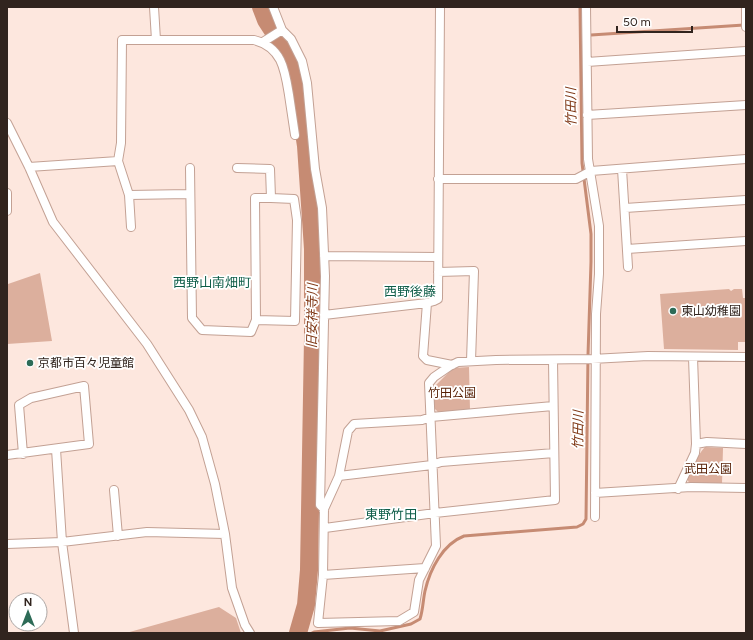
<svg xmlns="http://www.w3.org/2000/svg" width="753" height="640" viewBox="0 0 753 640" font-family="Figtree,'Noto Sans JP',sans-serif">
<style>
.green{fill:#dcaf9d}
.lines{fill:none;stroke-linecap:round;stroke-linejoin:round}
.stream{stroke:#c68b73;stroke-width:3}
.river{stroke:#c68b73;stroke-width:18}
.minor-casing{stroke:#c3a194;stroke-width:10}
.minor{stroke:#fff;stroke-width:8}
.poi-dot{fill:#2d6b57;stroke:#fff;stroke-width:1.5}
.labels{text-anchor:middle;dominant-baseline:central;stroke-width:3.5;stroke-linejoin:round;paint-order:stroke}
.poi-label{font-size:12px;fill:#31241e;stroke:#fff;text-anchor:start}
.park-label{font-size:12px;fill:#561f04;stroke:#fff}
.water-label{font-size:13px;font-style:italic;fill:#7e3613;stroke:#fff}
.neighbourhood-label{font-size:13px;fill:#0e5d48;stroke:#fff}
</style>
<rect width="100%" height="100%" fill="#fde7de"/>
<path class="green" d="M 40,273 L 52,341 L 7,344 L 7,293 L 8,284 Z
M 729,289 L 731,291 L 734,289 L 742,289 L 743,298 L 746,298 L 746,342 L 738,342 L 738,350 L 664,349 L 660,294 Z
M 469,367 L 470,410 L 438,412 L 434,408 L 433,388 L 453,368 Z
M 705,447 L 723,448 L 722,484 L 689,483 L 687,478 C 694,468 697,455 705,447 Z
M 219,607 L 236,618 L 241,633 L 126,633 Z"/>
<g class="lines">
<path class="stream" d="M 591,35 L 744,25
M 312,633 L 314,632 L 350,628 L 380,631 L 411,624 L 420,619 C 423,610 423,600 425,591 C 430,569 443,544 464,536 L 577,527 L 583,524 L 586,519 L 588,355 L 591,262 L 591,234 L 582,163 L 580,7"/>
<path class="river" d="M 261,7 L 266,20 L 290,57 L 295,73 L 306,146 L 313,249 L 313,338 L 309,570 L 306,605 L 298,633"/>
<g class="minor-casing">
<path id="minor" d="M 154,7 L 156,40
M 273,7 L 282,30 L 291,39 L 302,61 L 307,83 L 315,169 L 322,208 L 325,276 L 320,505 L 324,509
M 586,7 L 588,159 L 599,226 L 599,274 L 596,314 L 595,517
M 746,7 L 746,27
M 263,42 L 282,30
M 587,62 L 746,51
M 587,115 L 746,105
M 7,123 L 29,167 L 53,222 L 147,344 L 189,410 L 202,437 L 215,484 L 225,534 L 232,588 L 245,625 L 250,633
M 29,167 L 118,161
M 190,168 L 192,318 L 202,330 L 251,332 L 256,320 L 255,198 L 271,198 L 270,169 L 237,168
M 622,169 L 628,267
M 438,179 L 576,179 L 591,171 L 746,159
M 7,193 L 7,211
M 129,195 L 189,194
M 625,208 L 746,200
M 131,227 L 129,195 L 118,161 L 121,143 L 122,40 L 254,40 C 282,47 285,70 289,95 C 291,108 293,121 295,135
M 627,249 L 746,241
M 324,256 L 438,257
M 438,272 L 474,271 L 471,361
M 427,303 L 423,356 L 427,360 L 452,365
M 324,315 L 427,303 L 434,301 L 438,299 L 440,7
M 256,320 L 295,321 L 297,220 L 294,199 L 271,198
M 553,406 L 431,417 L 422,420 L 354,424 L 348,431 L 339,476 L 324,509 L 323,575 L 318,623 L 399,621 L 414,612 L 419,580 L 436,546 L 429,383 L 434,377 L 450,366 L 458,362 L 496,360 L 592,359 L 648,356 L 746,357
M 696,444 L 707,442 L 746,444
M 56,449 L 62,542 L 74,633
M 7,455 L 89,444 L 84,386 L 31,398 L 19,405 L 23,454
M 339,476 L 432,465 L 441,462 L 554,453
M 678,489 L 695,453 L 696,444 L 693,357
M 114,490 L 118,536
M 595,493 L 691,487 L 746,488
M 325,528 L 435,513 L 555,500 L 553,360
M 7,544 L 62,542 L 147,532 L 225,534
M 323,575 L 425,568"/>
</g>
<use href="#minor" class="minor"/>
</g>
<g class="poi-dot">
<circle cx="673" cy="311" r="4"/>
<circle cx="30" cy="363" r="4"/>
</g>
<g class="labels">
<g class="poi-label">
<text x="681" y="311">東山幼稚園</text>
<text x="38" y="363">京都市百々児童館</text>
</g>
<g class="park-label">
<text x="452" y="393">竹田公園</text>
<text x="708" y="469">武田公園</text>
</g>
<g class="water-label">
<text transform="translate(571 107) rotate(-91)">竹田川</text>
<text transform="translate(312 316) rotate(-89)">旧安祥寺川</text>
<text transform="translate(578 430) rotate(-89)">竹田川</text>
</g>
<g class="neighbourhood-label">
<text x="212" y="282">西野山南畑町</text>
<text x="410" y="291">西野後藤</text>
<text x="391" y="514">東野竹田</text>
</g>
</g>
<rect width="753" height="640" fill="none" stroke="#31241e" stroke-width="16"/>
<g transform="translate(28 612)"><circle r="19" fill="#ffffff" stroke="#ada7a5"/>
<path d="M0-3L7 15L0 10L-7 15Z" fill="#2d6b57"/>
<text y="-6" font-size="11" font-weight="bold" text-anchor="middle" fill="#31241e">N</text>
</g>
<path d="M617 26v6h75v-6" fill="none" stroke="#31241e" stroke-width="2"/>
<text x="623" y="26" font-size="12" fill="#31241e" stroke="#ffffff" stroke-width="3" paint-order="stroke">50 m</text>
</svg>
